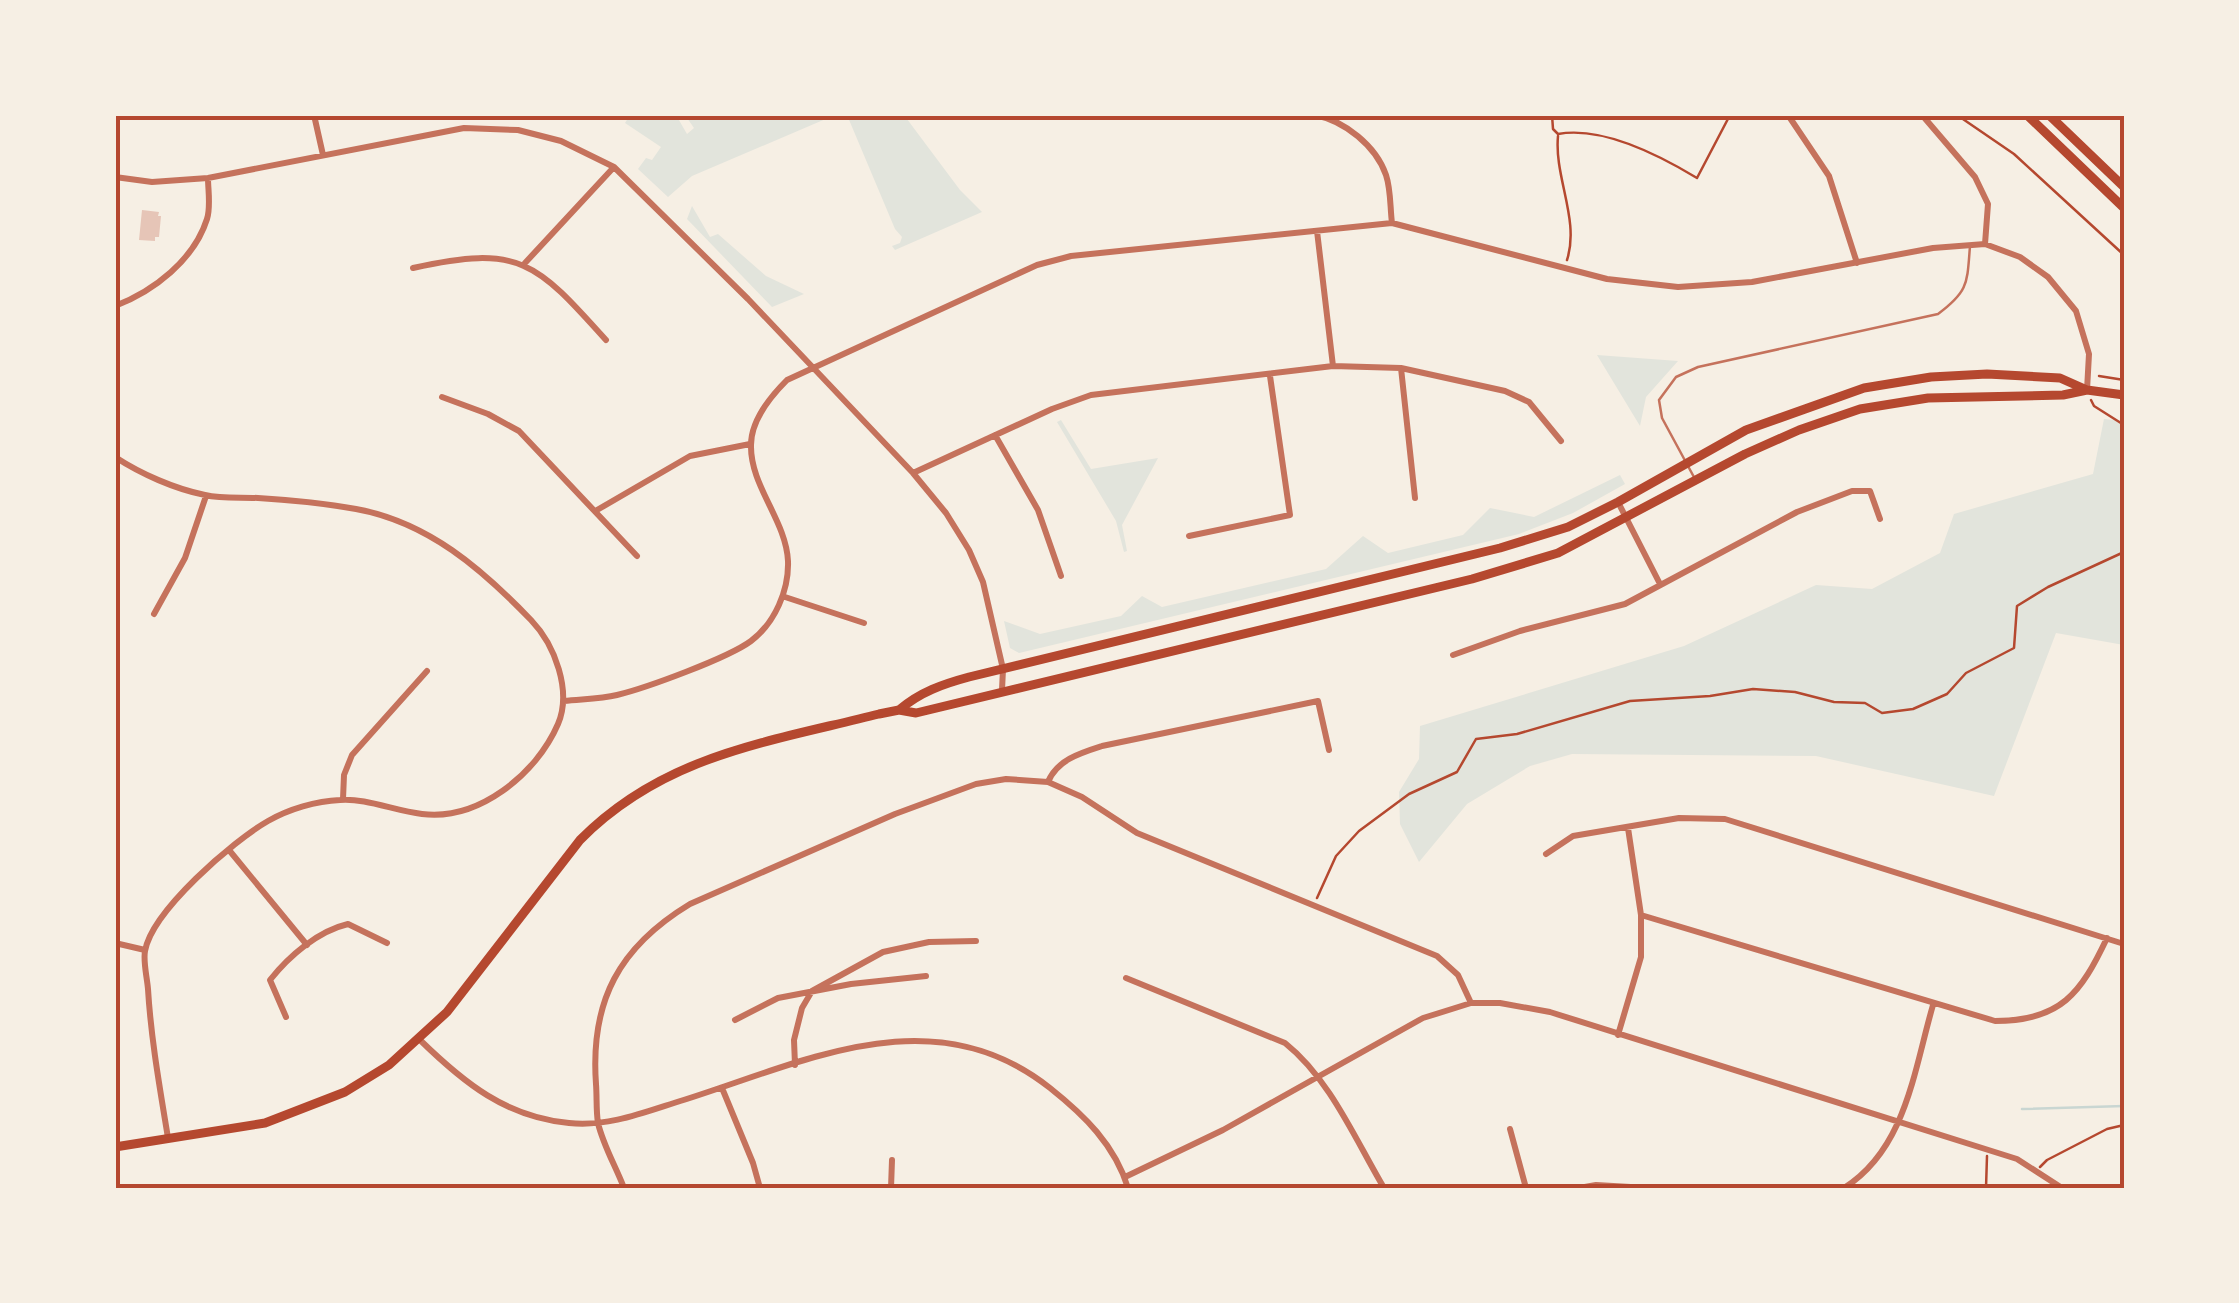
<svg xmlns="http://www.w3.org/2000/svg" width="2239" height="1303" viewBox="0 0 2239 1303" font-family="'PT Serif',serif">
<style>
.green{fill:#e2e4dc}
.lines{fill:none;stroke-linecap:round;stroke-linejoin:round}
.stream{stroke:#c9d6d2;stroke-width:2.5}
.building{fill:#e6c5b7}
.path{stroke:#b5482f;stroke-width:2.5}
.service{stroke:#c5725c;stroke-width:2.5}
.minor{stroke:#c5725c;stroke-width:6}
.secondary{stroke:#b5482f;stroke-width:9}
.primary{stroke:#b5482f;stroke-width:9}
.neatline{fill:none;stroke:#b5482f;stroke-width:4}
</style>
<rect width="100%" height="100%" fill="#f6efe4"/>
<path class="green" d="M 630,115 L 676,115 L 687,134 L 694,128 L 685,115 L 835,115 L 692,176 L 668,197 L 638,169 L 646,158 L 652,160 L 661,147 L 625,123 Z
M 847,115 L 904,115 L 960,190 L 982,212 L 895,250 L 892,246 L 900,243 L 902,237 L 895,229 Z
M 692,206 L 710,237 L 718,234 L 766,276 L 804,294 L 772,307 L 687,219 Z
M 1597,355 L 1678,361 L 1646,397 L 1640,426 Z
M 2104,419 L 2124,421 L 2124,645 L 2056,633 L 1994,796 L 1816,756 L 1572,754 L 1530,766 L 1467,804 L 1419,862 L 1400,824 L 1399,792 L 1419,759 L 1420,726 L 1684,646 L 1816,585 L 1872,589 L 1940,553 L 1954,514 L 2093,474 Z
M 1061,420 L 1091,469 L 1158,458 L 1122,525 L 1127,551 L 1124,552 L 1116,521 L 1057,422 Z
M 1620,475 L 1625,484 L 1573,513 L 1519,534 L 1019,653 L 1010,648 L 1004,621 L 1040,634 L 1121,616 L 1142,596 L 1162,607 L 1326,569 L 1363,536 L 1388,553 L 1463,535 L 1490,508 L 1534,517 Z"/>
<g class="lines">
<path class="stream" d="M 2022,1109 L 2124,1106"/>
</g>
<path class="building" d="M 142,210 L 159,212 L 158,216 L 161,216 L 159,237 L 155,237 L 155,241 L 139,240 Z"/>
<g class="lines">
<path class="path" d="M 1552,115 L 1553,129 L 1558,134 C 1602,126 1659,155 1697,178 L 1730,115
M 1957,115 L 2014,154 L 2124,255
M 1558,136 C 1554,177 1580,220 1567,260
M 2099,376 L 2124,380
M 2091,400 L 2094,406 L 2124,425
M 1317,898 L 1336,856 L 1359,831 L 1409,794 L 1457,772 L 1476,739 L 1517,734 L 1630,701 L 1710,696 L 1753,689 L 1795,692 L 1834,702 L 1865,703 L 1882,713 L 1913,709 L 1947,694 L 1966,673 L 2014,648 L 2017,606 L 2048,587 L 2124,552
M 2040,1167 L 2047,1160 L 2107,1129 L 2124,1125
M 1986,1188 L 1987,1156"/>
<path class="service" d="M 1695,479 L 1662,418 L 1659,400 L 1676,377 L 1698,367 L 1938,314 C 1969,291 1967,283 1970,246"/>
<path class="minor" d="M 314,115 L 323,155
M 1315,115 C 1345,121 1376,146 1386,175 C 1391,190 1390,208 1392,223
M 1788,115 L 1829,176 L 1857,263
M 1922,115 L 1975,177 L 1988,204 L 1985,244
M 115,177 L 152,182 L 208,178 L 464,128 L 518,130 L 561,141 L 614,167 L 748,299 L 913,473 L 946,513 L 969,550 L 983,582 L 1003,669 L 1002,690
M 1317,231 L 1333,366
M 525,263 L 614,167
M 413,268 C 520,244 536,262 606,340
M 115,306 C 154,291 194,260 207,219 C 211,207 208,190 208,178
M 1401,368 L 1415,498
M 442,397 L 488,414 L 519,431 L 637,556
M 995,435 L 1038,510 L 1061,576
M 115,457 C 141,474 175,489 205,495 C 222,499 241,497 258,498 C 291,500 323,503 356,509 C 428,522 482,569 531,620 C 555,645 572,691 558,724 C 536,775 478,821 422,814 C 395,811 366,798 340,800 C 316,801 289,809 268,821 C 233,841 152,911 145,951 C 143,962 147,977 148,989 C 151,1039 160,1089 168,1138
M 913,473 L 1052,409 L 1091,395 L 1333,366 L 1401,368 L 1505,391 L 1529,402 L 1561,441
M 1618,502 L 1660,584
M 597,510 L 690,456 L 750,444
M 1189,536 L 1290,515 L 1270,376
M 785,597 L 864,623
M 154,614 L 185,558 L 206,496
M 1453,655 L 1520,631 L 1625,604 L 1797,512 L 1852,491 L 1870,491 L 1880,519
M 564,701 C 581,699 600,699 617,695 C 646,688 728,658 751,641 C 775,623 789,590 788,561 C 786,520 750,486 751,445 C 751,420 771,396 787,380 L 1037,265 L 1071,256 L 1392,223 L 1607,279 L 1678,287 L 1752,282 L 1933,248 L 1985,244 L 2020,257 L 2048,277 L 2076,311 L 2089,354 L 2087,390
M 1048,782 C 1057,760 1080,753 1102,746 L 1318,701 L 1329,750
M 343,799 L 344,775 L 352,755 L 427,671
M 229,850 L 307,945
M 1546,854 L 1573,836 L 1679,818 L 1725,819 L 2124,944
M 1641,915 L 1995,1021 C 2061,1021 2081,993 2107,938
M 115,943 L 145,950
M 1126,978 L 1285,1043 C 1330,1079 1355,1139 1384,1188
M 286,1017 L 270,980 C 289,956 318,931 348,924 L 387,943
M 735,1020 L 778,998 L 851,984 L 926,976
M 1618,1035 L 1641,957 L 1641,915 L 1628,828
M 420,1040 C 464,1083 506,1117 569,1123 C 605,1127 640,1114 674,1103 C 799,1065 930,993 1050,1088 C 1084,1115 1115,1145 1128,1188
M 795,1065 L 794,1040 L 802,1008 L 812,991 L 883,952 L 929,942 L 976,941
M 722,1088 L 753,1163 L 760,1188
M 1510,1129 L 1526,1188
M 1125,1177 L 1223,1130 L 1423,1018 L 1471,1003 L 1500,1003 L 1550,1012 L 2017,1159 L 2062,1188
M 624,1188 C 616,1167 603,1145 598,1123 C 596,1111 597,1097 596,1084 C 590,1001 619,947 690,904 L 895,814 L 976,784 L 1006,779 L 1048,782 L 1082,797 L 1137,833 L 1437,956 L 1458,975 L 1471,1003
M 891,1188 L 892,1160
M 1579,1188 L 1596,1185 L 1648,1188
M 1844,1188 C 1906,1149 1914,1070 1933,1005"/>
<path class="secondary" d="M 899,710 C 920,692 943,684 969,677 L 1500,548 L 1568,527 L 1618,502 L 1746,430 L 1864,388 L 1931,377 L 1987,374 L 2060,378 L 2087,390 L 2124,395
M 115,1147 L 265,1123 L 345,1092 L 389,1065 L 447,1012 L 580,840 C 664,755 768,742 879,714 L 899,710 L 916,713 L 1472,579 L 1558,553 L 1745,454 L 1799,430 L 1860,409 L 1928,398 L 2063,395 L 2087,390"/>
<path class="primary" d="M 2027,115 L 2124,208
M 2049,115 L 2124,187"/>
</g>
<rect width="2239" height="1303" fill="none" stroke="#f6efe4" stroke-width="235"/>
<rect x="118" y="118" width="2004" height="1068" class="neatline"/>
</svg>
